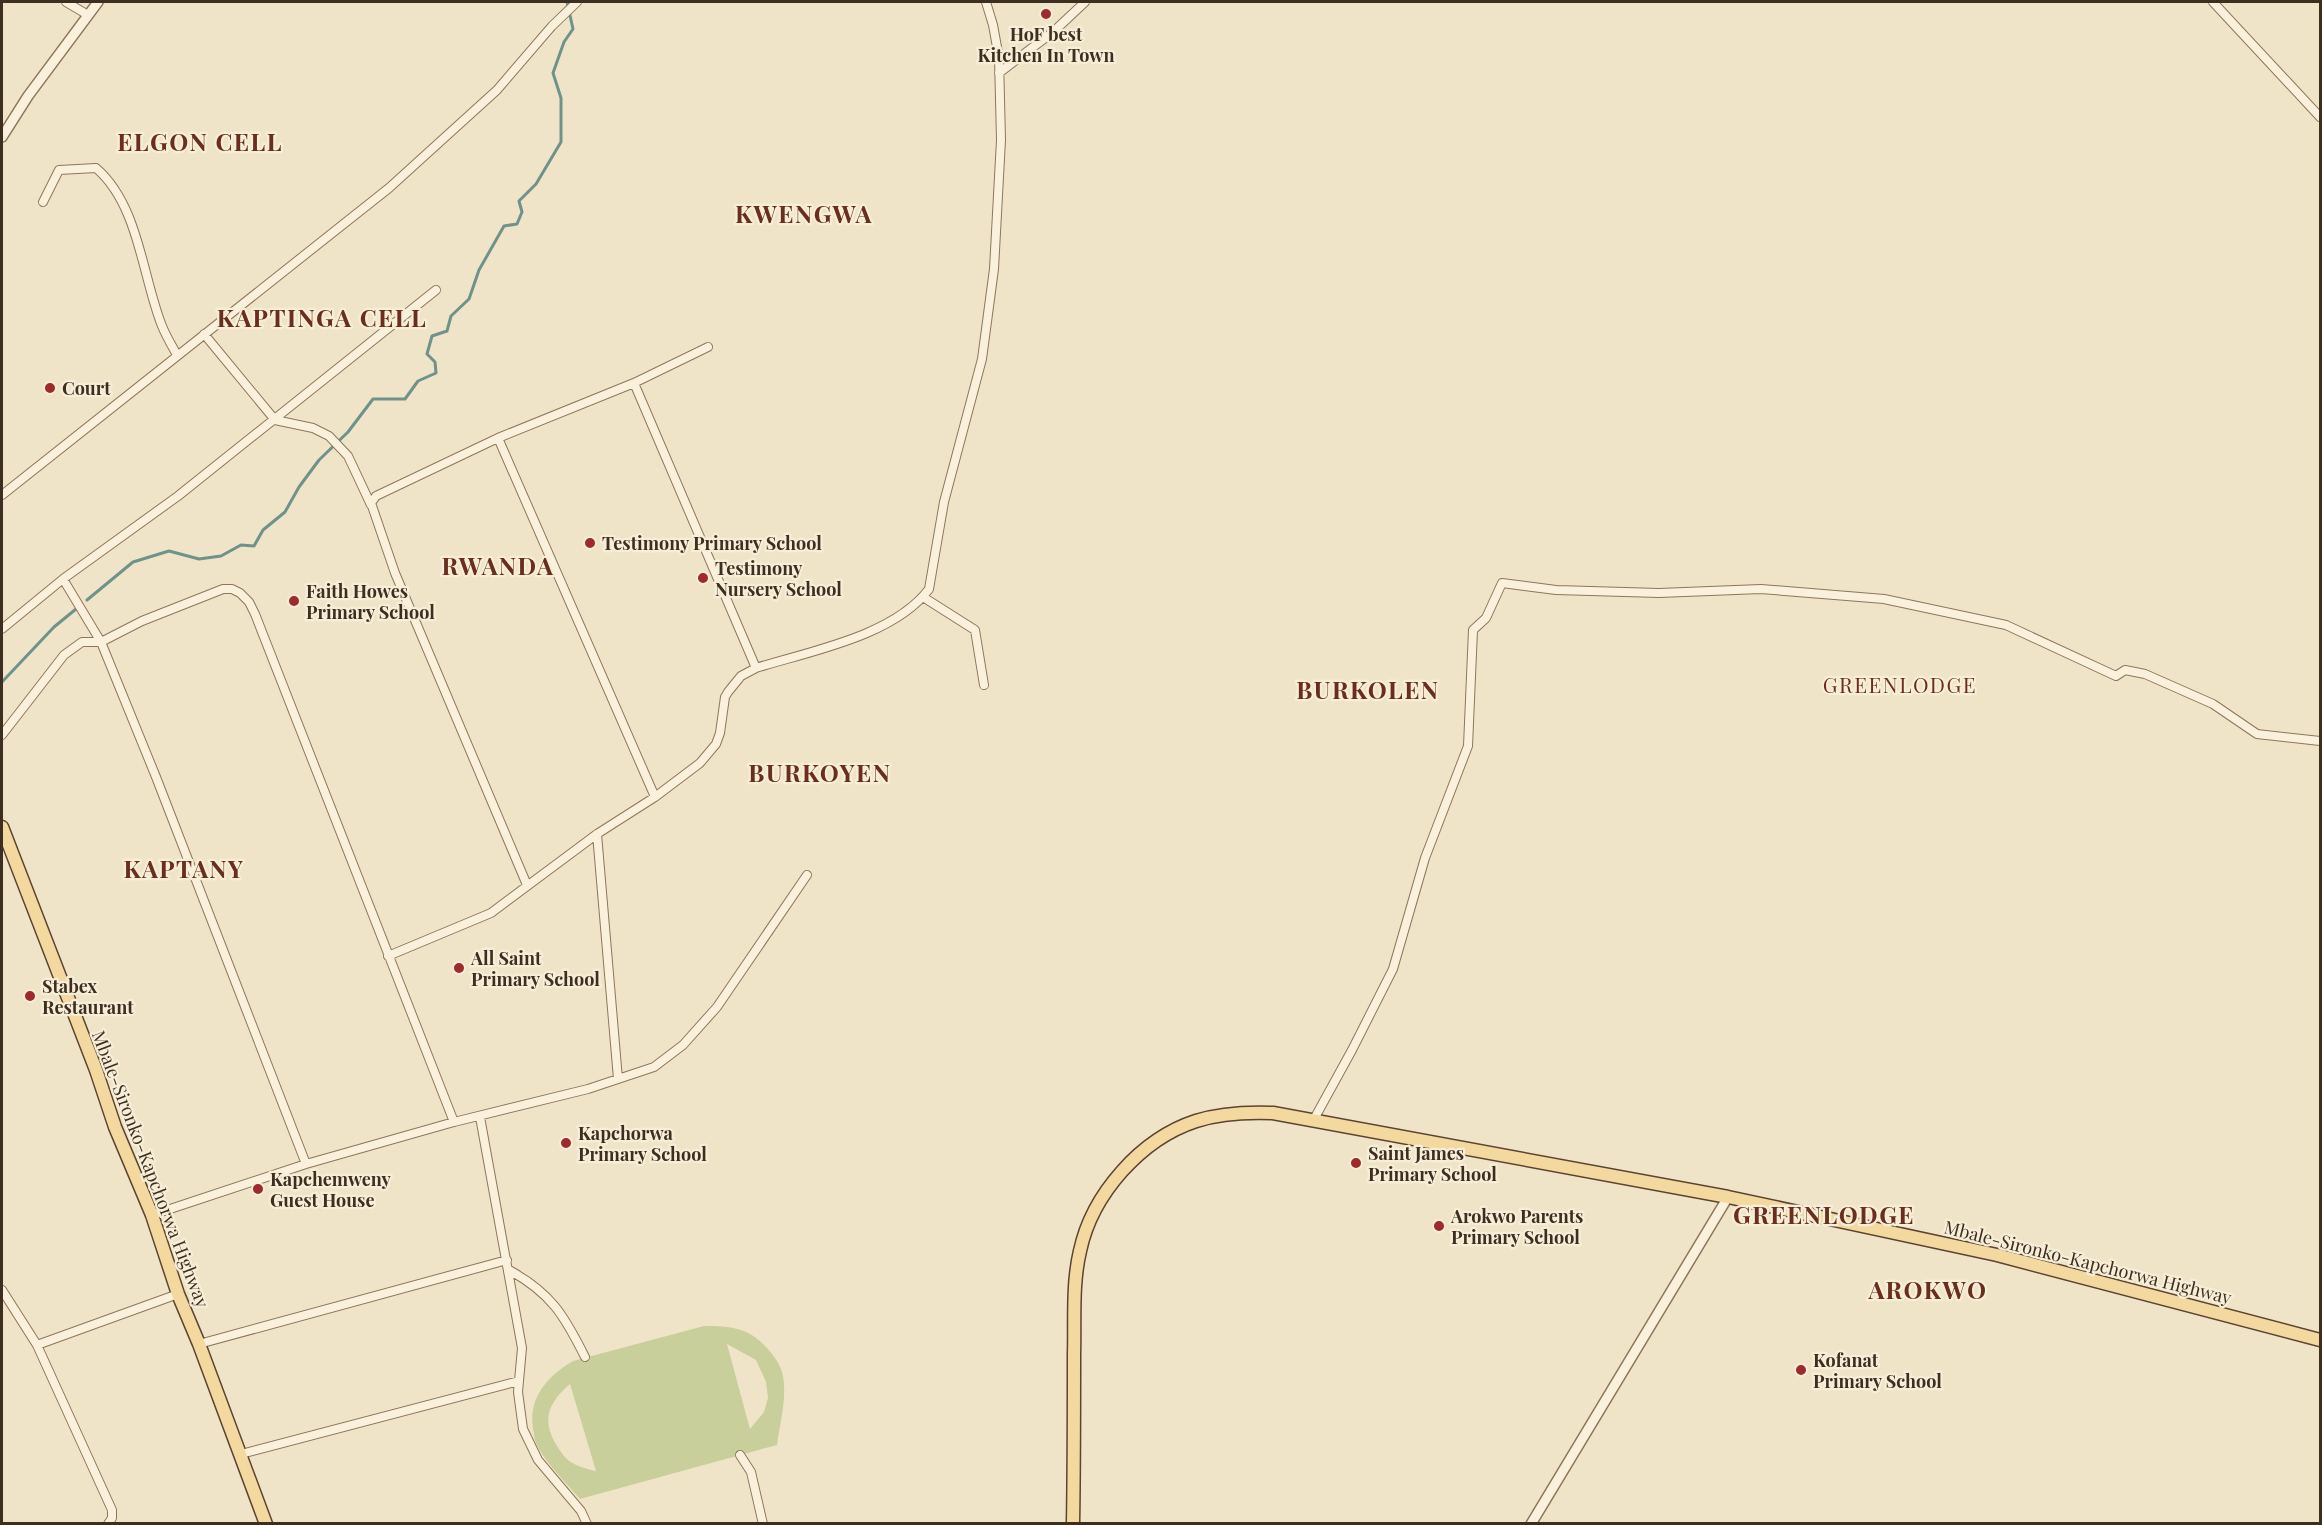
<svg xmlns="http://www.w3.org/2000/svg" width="2322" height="1525" viewBox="0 0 2322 1525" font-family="'Playfair Display',serif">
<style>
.green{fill:#c9cf9b;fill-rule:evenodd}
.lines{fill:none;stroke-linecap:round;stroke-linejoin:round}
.stream{stroke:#6f938a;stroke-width:3}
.minor-casing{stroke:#8d765c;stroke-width:10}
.tertiary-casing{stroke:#8d765c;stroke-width:12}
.primary-casing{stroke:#5b4430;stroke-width:15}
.minor{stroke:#faf1dc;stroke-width:8}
.tertiary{stroke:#faf1dc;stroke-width:9}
.primary{stroke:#f3d9a0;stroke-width:12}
.poi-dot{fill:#9e2a2b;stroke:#f7eed8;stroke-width:2}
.labels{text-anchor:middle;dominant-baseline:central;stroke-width:4.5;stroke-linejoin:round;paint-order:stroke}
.poi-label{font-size:18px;font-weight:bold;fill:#3d2e20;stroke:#f7eed8;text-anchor:start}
.street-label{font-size:18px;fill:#3d2e20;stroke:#f7eed8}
.quarter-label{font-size:21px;letter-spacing:1.5px;fill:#6b2e1e;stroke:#f7eed8}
.district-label{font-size:24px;font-weight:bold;letter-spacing:1.5px;fill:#6b2e1e;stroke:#f7eed8}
</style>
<rect width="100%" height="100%" fill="#f0e4c8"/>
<path class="green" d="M 704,1326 C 717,1326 729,1326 741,1330 C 758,1335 780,1358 783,1376 C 787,1398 780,1423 777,1445 L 580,1499 C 567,1484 543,1460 536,1443 C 534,1439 534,1433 533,1429 C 528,1397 548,1376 573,1361 ZM 727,1344 L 756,1360 L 766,1382 L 768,1398 L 764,1412 L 750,1429 ZM 570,1384 L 596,1471 L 595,1471 C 588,1469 579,1467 573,1463 C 566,1460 561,1452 557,1446 C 541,1420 548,1403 570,1384 Z"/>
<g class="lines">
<path class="stream" d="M 87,600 L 133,562 L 169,551 L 199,559 L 221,556 L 241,545 L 254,546 L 263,530 L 285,512 L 299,487 L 319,460 L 348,432 L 373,399 L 405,399 L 418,381 L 436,373 L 435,362 L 427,354 L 432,336 L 447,331 L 451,316 L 469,299 L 479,270 L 504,226 L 517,224 L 522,212 L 519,201 L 536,184 L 561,142 L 561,98 L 553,73 L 564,42 L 573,29 L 567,2
M 2,682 L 54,627 L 76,609"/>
<g class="minor-casing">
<path id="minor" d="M 66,2 L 88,15
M 2213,2 L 2320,117
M 999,73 L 1053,32 L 1085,2
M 43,202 L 59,170 L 96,168 C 139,205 142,276 162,326 C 166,336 172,346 177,355
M 204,334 L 275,420 L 313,428 L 329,436 L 348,456 L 371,505
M 634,383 L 756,668
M 498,438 L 655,797
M 2,495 L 389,188 L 497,90 L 552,26 L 577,2
M 63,579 L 101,642 L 156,777 L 306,1164
M 923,597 L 975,630 L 984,685
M 2,629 L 63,579 L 178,496 L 436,290
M 2,735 L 64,655 L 82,642 L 101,642 L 142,621 L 223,589 L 232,589 L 240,593 L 249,602 L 255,614 L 454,1122
M 597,834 L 618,1079
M 527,885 L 395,573 L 371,503 L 376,496 L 498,438 L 634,383 L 708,347
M 388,956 L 491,913 L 597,834 L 655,797 L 700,763 L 716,744 L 720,733 L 725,697 L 728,692 L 741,676 L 756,668 C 810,651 894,636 929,589 L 944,502 L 982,359 L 994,269 L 1001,140 L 999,58 L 993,25 L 986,2
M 480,1117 L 522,1348 L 518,1392 L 523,1429 L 538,1460 L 581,1511 L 587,1524
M 1313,1121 L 1352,1050 L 1393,969 L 1425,858 L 1468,746 L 1473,630 L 1486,618 L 1502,583 L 1556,590 L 1659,593 L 1761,589 L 1884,599 L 2006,625 L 2116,676 L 2125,670 L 2145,674 L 2213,704 L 2257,734 L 2320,741
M 152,1215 L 306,1164 L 454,1122 L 588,1089 L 654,1067 L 683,1045 L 717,1007 L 807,875
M 509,1270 C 551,1293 564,1315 585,1357
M 2,1290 L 37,1345 L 178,1294
M 199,1344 L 507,1260
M 37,1345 L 112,1510 L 112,1518 L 108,1524
M 241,1454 L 519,1381
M 740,1455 L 751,1472 L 763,1524"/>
</g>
<g class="tertiary-casing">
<path id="tertiary" d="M 2,137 L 28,96 L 98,2
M 1531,1524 L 1728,1197"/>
</g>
<g class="primary-casing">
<path id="primary" d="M 2,827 L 96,1070 L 115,1127 L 152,1215 L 178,1294 L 199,1344 L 266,1524
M 1073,1524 C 1074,1467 1074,1411 1074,1355 C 1075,1321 1072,1284 1080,1251 C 1092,1194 1141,1139 1196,1121 C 1221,1113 1247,1112 1273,1113 L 1728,1197 L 1997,1255 L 2320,1340"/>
</g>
<use href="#minor" class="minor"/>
<use href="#tertiary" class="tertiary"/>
<use href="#primary" class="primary"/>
</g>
<g class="poi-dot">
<circle cx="1046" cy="14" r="6"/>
<circle cx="50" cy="388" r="6"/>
<circle cx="590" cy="543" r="6"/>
<circle cx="703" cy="578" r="6"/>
<circle cx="294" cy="601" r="6"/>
<circle cx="459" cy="968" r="6"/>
<circle cx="30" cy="996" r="6"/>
<circle cx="566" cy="1143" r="6"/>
<circle cx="1356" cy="1163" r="6"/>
<circle cx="258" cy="1189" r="6"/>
<circle cx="1439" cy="1226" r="6"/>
<circle cx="1801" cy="1370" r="6"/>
</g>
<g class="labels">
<g class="poi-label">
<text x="1046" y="34" text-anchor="middle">HoF best<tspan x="1046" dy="21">Kitchen In Town</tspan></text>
<text x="62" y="388">Court</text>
<text x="602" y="543">Testimony Primary School</text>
<text x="715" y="568">Testimony<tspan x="715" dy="21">Nursery School</tspan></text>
<text x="306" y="591">Faith Howes<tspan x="306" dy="21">Primary School</tspan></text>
<text x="471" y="958">All Saint<tspan x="471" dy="21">Primary School</tspan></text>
<text x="42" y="986">Stabex<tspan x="42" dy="21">Restaurant</tspan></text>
<text x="578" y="1133">Kapchorwa<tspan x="578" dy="21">Primary School</tspan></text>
<text x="1368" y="1153">Saint James<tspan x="1368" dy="21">Primary School</tspan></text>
<text x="270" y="1179">Kapchemweny<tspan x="270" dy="21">Guest House</tspan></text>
<text x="1451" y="1216">Arokwo Parents<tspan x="1451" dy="21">Primary School</tspan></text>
<text x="1813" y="1360">Kofanat<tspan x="1813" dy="21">Primary School</tspan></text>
</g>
<g class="street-label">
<text transform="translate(151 1169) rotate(69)">Mbale-Sironko-Kapchorwa Highway</text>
<text transform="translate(2088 1262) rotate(14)">Mbale-Sironko-Kapchorwa Highway</text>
</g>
<g class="quarter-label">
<text x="1900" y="684">GREENLODGE</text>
</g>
<g class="district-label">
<text x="200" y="141">ELGON CELL</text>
<text x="804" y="213">KWENGWA</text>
<text x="322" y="317">KAPTINGA CELL</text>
<text x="498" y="565">RWANDA</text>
<text x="1368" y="689">BURKOLEN</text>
<text x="820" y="772">BURKOYEN</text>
<text x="184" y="868">KAPTANY</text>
<text x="1824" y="1214">GREENLODGE</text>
<text x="1928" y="1289">AROKWO</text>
</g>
</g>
<rect width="2322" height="1525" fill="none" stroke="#3d2e20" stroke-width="6"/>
</svg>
